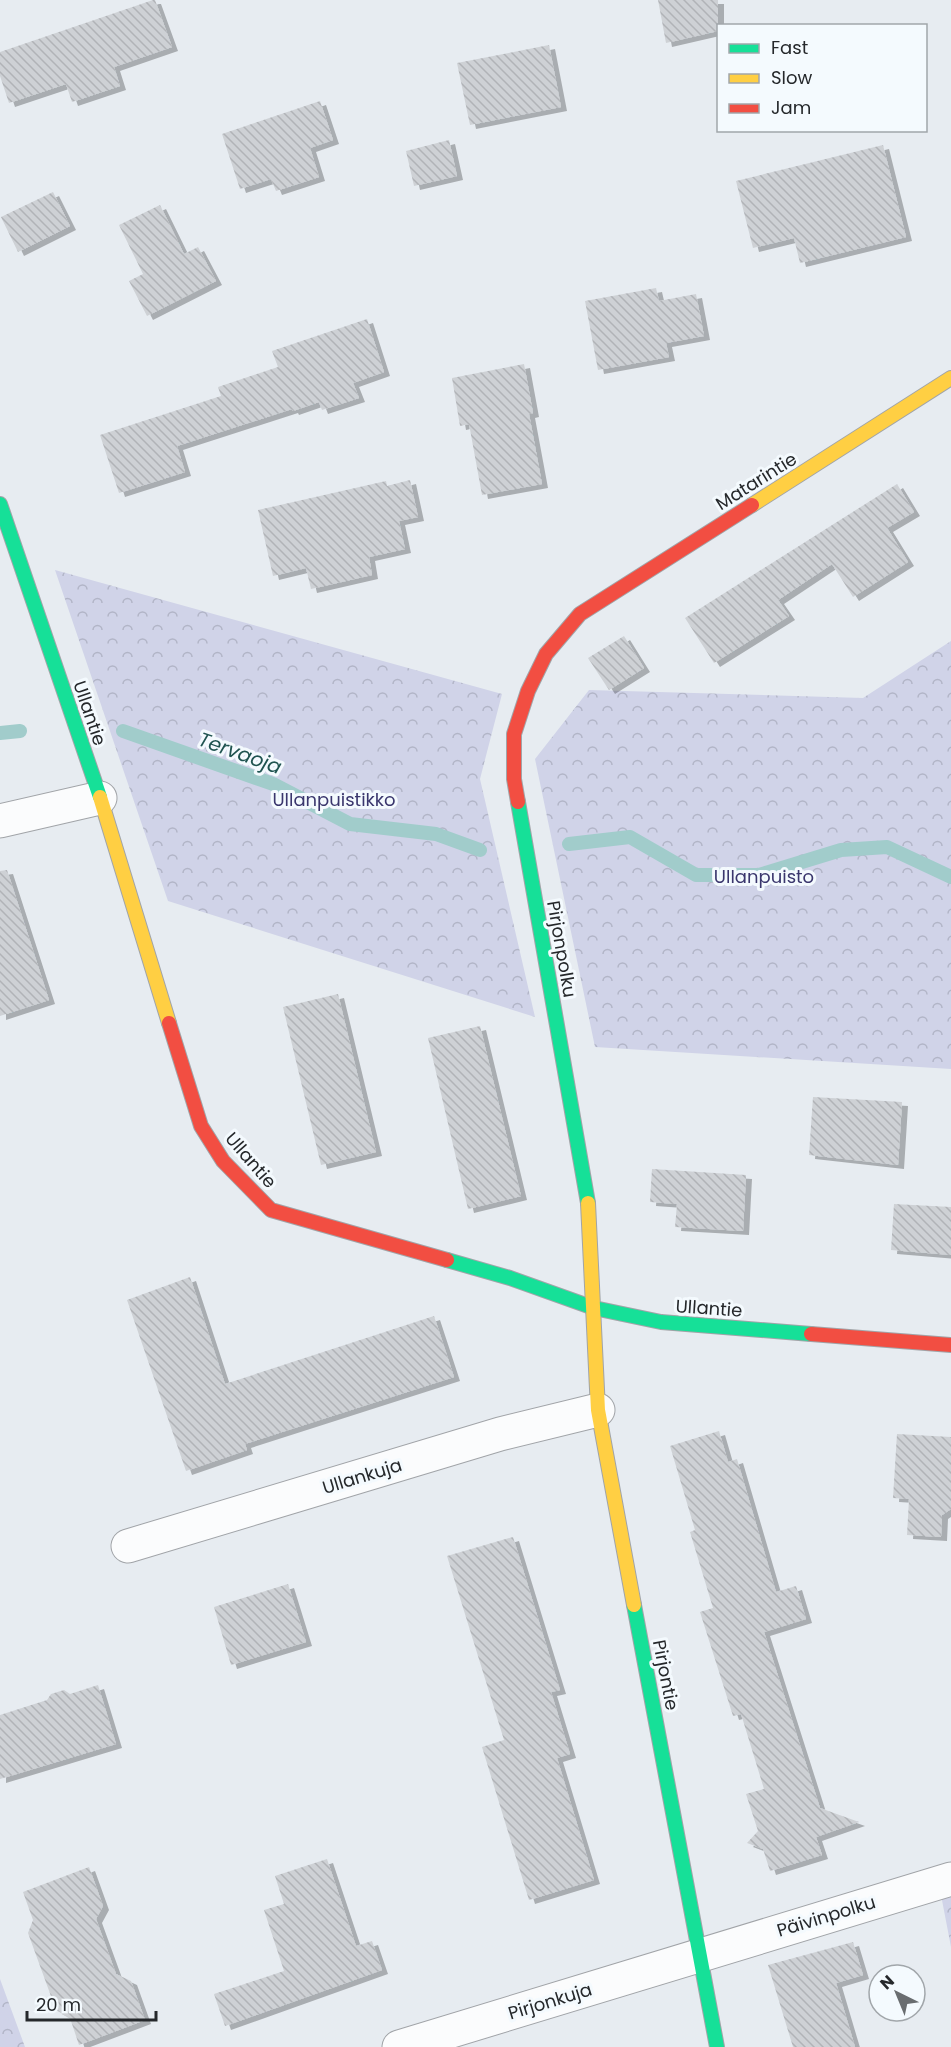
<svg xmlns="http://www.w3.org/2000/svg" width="951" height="2047" viewBox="0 0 951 2047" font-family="Poppins,sans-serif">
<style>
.park{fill:url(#park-crowns)}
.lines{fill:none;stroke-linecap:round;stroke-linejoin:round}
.stream{stroke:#a1cccb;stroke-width:14}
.building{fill:url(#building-back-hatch);filter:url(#shadow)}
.street-casing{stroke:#a1a4a8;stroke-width:35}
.fast-casing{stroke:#a1a4a8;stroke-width:16}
.slow-casing{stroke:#a1a4a8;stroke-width:16}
.jam-casing{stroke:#a1a4a8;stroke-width:16}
.street{stroke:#fbfcfd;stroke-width:33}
.fast{stroke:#16e098;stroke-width:14}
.slow{stroke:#ffcf43;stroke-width:14}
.jam{stroke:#f24e42;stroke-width:14}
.labels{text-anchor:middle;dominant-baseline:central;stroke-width:6;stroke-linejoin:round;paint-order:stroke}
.street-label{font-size:18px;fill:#25282b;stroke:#f4fafe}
.park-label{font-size:18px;fill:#3a366d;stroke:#f4fafe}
.water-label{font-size:20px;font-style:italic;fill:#1f5350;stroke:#f4fafe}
</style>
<defs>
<pattern id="park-crowns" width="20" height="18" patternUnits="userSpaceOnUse" patternTransform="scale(1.5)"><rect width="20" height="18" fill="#d0d3e8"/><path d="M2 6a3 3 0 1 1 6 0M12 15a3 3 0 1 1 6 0" fill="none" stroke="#b2b5c7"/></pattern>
<pattern id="building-back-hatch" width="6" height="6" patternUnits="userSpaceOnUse" patternTransform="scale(1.5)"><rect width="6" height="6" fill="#ced1d5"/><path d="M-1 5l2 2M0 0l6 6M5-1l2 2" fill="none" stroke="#b1b3b7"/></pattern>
<filter id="shadow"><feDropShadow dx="6" dy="4" stdDeviation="0" flood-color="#0004"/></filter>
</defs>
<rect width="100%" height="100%" fill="#e7ecf1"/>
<path class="park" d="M 55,570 L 502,694 L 480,779 L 535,1017 L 168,901 Z
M 951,641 L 951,1069 L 595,1047 L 535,759 L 589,690 L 863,698 Z
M 951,1887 L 951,1947 L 941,1895 Z
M 0,1979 L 25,2047 L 0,2047 Z"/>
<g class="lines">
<path class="stream" d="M 123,731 L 273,784 L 350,824 L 436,834 L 480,850
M 0,733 L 20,731
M 569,844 L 630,837 L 696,875 L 759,875 L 841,850 L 887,847 L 951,877"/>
</g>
<path class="building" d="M 153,0 L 155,0 L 172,47 L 114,67 L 120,86 L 72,102 L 66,84 L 9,103 L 0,76 L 0,52 Z
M 658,0 L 718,0 L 718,31 L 666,43 Z
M 549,45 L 561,107 L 470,125 L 457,63 Z
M 320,101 L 333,140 L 310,148 L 319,177 L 276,191 L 271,179 L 240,189 L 222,134 Z
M 449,140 L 457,176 L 414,186 L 406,151 Z
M 883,145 L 906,237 L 800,263 L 794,238 L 753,248 L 736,181 Z
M 53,192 L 70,226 L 18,252 L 1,217 Z
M 160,205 L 184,254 L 198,247 L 216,281 L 147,316 L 129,281 L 143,274 L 119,225 Z
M 656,288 L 659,301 L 696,294 L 704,336 L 666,343 L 669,357 L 598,370 L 585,301 Z
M 367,319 L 384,372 L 353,383 L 359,398 L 322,410 L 319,402 L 293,411 L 292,409 L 177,446 L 185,472 L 119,493 L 100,435 L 221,396 L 218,387 L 278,367 L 272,351 Z
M 524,364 L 533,413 L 529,414 L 542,484 L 482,495 L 469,424 L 460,426 L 452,378 Z
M 410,480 L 418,517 L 399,521 L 405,549 L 369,557 L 372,575 L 311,589 L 306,568 L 273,576 L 258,510 L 386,481 L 387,486 Z
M 897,484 L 914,512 L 887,528 L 908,562 L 853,597 L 832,564 L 778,600 L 789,616 L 714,663 L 685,618 Z
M 624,636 L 644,668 L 609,690 L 588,658 Z
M 7,870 L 49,1000 L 0,1016 L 0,871 Z
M 338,994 L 376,1152 L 321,1165 L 283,1007 Z
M 480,1026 L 521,1196 L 468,1209 L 428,1038 Z
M 813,1097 L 902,1102 L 898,1165 L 809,1155 Z
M 652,1169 L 746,1175 L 743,1231 L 675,1227 L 677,1204 L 650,1202 Z
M 894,1204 L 951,1207 L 951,1255 L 891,1250 Z
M 190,1277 L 225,1384 L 434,1316 L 454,1377 L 245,1444 L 247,1450 L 186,1471 L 127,1300 Z
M 719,1431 L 728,1462 L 737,1459 L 776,1592 L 796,1586 L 806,1619 L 764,1632 L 820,1808 L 859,1822 L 816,1837 L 822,1855 L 770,1871 L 763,1849 L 747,1843 L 758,1831 L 746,1794 L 764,1789 L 741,1714 L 733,1716 L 700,1612 L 713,1608 L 690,1532 L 695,1530 L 670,1446 Z
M 897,1434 L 951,1437 L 951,1509 L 942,1515 L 941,1537 L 907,1535 L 909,1499 L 893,1498 Z
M 513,1537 L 560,1690 L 551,1692 L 570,1754 L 557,1758 L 594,1880 L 529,1900 L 482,1747 L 504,1740 L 447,1556 Z
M 288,1584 L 306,1642 L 231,1665 L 214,1607 Z
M 98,1685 L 116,1744 L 0,1779 L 0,1715 L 47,1700 L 51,1694 L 64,1690 L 70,1694 Z
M 327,1859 L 356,1946 L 372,1941 L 382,1970 L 225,2026 L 214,1994 L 284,1971 L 264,1910 L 284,1904 L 275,1876 Z
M 89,1867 L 103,1906 L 96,1919 L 116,1974 L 131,1981 L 145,2020 L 79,2045 L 70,2018 L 56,2010 L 28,1933 L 33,1920 L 23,1892 Z
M 853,1942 L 863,1975 L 836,1983 L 855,2047 L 793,2047 L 768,1965 Z"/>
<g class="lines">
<g class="street-casing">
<path id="street" d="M 0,821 L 100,798
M 128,1546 L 500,1434 L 598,1410
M 399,2047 L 951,1879"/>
</g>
<g class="fast-casing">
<path id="fast" d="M 0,504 L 100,797
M 518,802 L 588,1203
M 447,1260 L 510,1278 L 594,1308 L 661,1322 L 811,1334
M 634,1605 L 717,2047"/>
</g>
<g class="slow-casing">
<path id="slow" d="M 752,505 L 951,378
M 100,797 L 169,1023
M 588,1203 L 598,1410 L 634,1605"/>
</g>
<g class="jam-casing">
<path id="jam" d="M 518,802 L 514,779 L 514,734 L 528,691 L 546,654 L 580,614 L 752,505
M 169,1023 L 201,1126 L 223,1161 L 271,1210 L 447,1260
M 811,1334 L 951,1345"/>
</g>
<use href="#street" class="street"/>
<use href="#fast" class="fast"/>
<use href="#slow" class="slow"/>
<use href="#jam" class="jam"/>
</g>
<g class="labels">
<g class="street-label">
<text transform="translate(756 481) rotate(-32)">Matarintie</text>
<text transform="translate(90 713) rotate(71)">Ullantie</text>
<text transform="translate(562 949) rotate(80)">Pirjonpolku</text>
<text transform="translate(251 1160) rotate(49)">Ullantie</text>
<text transform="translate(709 1308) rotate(4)">Ullantie</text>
<text transform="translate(362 1476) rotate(-17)">Ullankuja</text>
<text transform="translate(666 1675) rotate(79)">Pirjontie</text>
<text transform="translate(826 1916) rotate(-17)">Päivinpolku</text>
<text transform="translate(550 2001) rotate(-17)">Pirjonkuja</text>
</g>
<g class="park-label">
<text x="334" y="799">Ullanpuistikko</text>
<text x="764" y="876">Ullanpuisto</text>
</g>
<g class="water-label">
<text transform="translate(240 753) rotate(20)">Tervaoja</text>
</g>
</g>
<rect x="717" y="24" width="210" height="108" fill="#f4fafe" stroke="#a1a6aa" stroke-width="1.5"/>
<rect x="729" y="44" width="30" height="9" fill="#16e098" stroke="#a1a6aa" stroke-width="1.5"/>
<text x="771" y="54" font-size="18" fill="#25282b">Fast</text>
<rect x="729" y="74" width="30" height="9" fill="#ffcf43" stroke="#a1a6aa" stroke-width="1.5"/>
<text x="771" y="84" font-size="18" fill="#25282b">Slow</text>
<rect x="729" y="104" width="30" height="9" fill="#f24e42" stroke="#a1a6aa" stroke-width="1.5"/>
<text x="771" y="114" font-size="18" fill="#25282b">Jam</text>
<g transform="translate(897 1993) rotate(317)"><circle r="28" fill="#f4fafe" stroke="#a1a6aa" stroke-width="1.5"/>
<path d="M0-4.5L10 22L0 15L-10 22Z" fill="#696d70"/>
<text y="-9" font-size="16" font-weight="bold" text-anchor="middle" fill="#25282b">N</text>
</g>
<path d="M27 2011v9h129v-9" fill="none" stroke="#25282b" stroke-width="3"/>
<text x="36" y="2011" font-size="18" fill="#25282b" stroke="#f4fafe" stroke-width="4.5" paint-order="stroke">20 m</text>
</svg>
